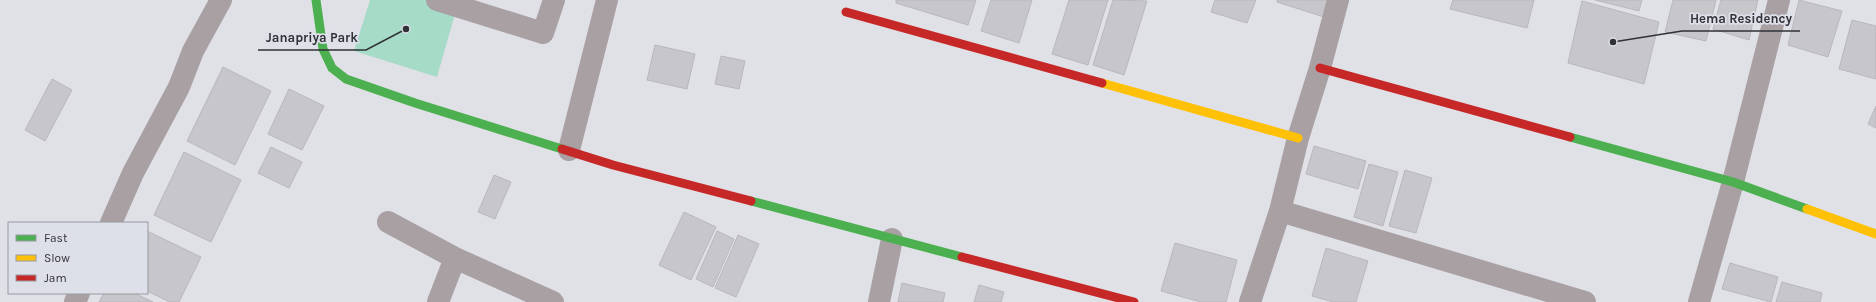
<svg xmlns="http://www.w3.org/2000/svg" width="1876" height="302" viewBox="0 0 1876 302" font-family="Karla,sans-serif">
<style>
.green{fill:#a6dbc7}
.building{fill:#c7c7cb;stroke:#b8b8bc}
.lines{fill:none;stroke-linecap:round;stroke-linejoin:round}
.street{stroke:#a9a0a4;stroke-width:22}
.fast{stroke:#4caf50;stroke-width:9}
.slow{stroke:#ffc107;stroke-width:9}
.jam{stroke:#c62828;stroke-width:9}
.leader{fill:none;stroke:#313236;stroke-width:1.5}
.callout-dot{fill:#313236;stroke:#dddfe9;stroke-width:1.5}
.callout-label{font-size:13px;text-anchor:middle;font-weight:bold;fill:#313236;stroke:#dddfe9;stroke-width:3.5;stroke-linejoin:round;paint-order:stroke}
</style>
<rect width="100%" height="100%" fill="#e0e1e6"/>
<path class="green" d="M 370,0 L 435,0 L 457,7 L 437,77 L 354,51 Z"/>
<path class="building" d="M 896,0 L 976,0 L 968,25 L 896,3 Z
M 991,0 L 1032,0 L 1019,43 L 981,31 Z
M 1069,0 L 1108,0 L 1088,65 L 1052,54 Z
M 1113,0 L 1147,1 L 1124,75 L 1093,65 Z
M 1215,0 L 1256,0 L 1247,23 L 1211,12 Z
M 1277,0 L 1329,0 L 1324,17 L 1277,2 Z
M 1453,0 L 1534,0 L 1527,28 L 1450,9 Z
M 1595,0 L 1642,0 L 1639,11 Z
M 1673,0 L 1716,0 L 1706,41 L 1665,32 Z
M 1721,0 L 1758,0 L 1749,40 L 1713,29 Z
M 1799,0 L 1842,11 L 1828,57 L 1788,45 Z
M 1582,1 L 1659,22 L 1644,84 L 1568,63 Z
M 1852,20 L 1876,26 L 1876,79 L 1839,69 Z
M 655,45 L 695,54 L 687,89 L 647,80 Z
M 721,56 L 745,61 L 739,89 L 715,84 Z
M 223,67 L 271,91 L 235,165 L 187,141 Z
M 52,79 L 72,90 L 45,141 L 25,130 Z
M 289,89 L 324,106 L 302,150 L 268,134 Z
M 1876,106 L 1876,128 L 1868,124 Z
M 1314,146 L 1366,161 L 1358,189 L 1306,174 Z
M 271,147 L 302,162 L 289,188 L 258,173 Z
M 184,152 L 241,180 L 211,242 L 154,215 Z
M 1369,164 L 1398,172 L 1383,226 L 1354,217 Z
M 1405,170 L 1432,178 L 1416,233 L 1389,226 Z
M 494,175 L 511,182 L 495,219 L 478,212 Z
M 684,212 L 716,227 L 691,280 L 659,265 Z
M 147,231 L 201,257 L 179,302 L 170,302 L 147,291 Z
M 717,231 L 734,239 L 713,287 L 696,279 Z
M 738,235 L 759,244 L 736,297 L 715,288 Z
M 1175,243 L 1237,260 L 1226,302 L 1201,302 L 1161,291 Z
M 1326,248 L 1368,261 L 1356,302 L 1333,302 L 1312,296 Z
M 1730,263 L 1778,277 L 1771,302 L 1722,289 Z
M 1782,282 L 1822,293 L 1820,302 L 1776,302 Z
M 902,283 L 945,293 L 943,302 L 898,302 Z
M 979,285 L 1004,292 L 1001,302 L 974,302 Z
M 104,293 L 134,293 L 153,302 L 99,302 Z"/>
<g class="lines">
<path class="street" d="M 437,0 L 543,33 L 554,0
M 569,150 L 607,0
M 1280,211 L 1585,302
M 388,222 L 455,258
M 111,223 L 133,173 L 179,87 L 193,51 L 221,0
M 75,302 L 79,293
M 438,302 L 455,258 L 553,302
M 879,302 L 892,239
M 1250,302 L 1280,211 L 1298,138 L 1320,68 L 1338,0
M 1699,302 L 1733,182 L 1779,0"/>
<path class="fast" d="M 316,0 L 323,49 L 332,68 L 346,79 L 415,103 L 562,149
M 1570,137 L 1733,182 L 1807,209
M 751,201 L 962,257"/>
<path class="slow" d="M 1102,83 L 1298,138
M 1807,209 L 1876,234"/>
<path class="jam" d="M 846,12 L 1102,83
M 1320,68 L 1570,137
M 562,149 L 613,165 L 751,201
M 962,257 L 1134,302"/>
</g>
<path class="leader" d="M1613 42L1682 31H1800M406 29L366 50H258"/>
<g class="callout-dot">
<circle cx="1613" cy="42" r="4"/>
<circle cx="406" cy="29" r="4"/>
</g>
<g class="callout-label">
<text x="1741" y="23">Hema Residency</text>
<text x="312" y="42">Janapriya Park</text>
</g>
<rect x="8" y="222" width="140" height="72" fill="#dddfe9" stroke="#989aa1"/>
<rect x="16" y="235" width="20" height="6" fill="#4caf50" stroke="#989aa1"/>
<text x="44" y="242" font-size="12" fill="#313236">Fast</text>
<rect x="16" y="255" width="20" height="6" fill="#ffc107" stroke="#989aa1"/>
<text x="44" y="262" font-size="12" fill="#313236">Slow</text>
<rect x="16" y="275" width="20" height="6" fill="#c62828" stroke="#989aa1"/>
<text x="44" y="282" font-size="12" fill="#313236">Jam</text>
</svg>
